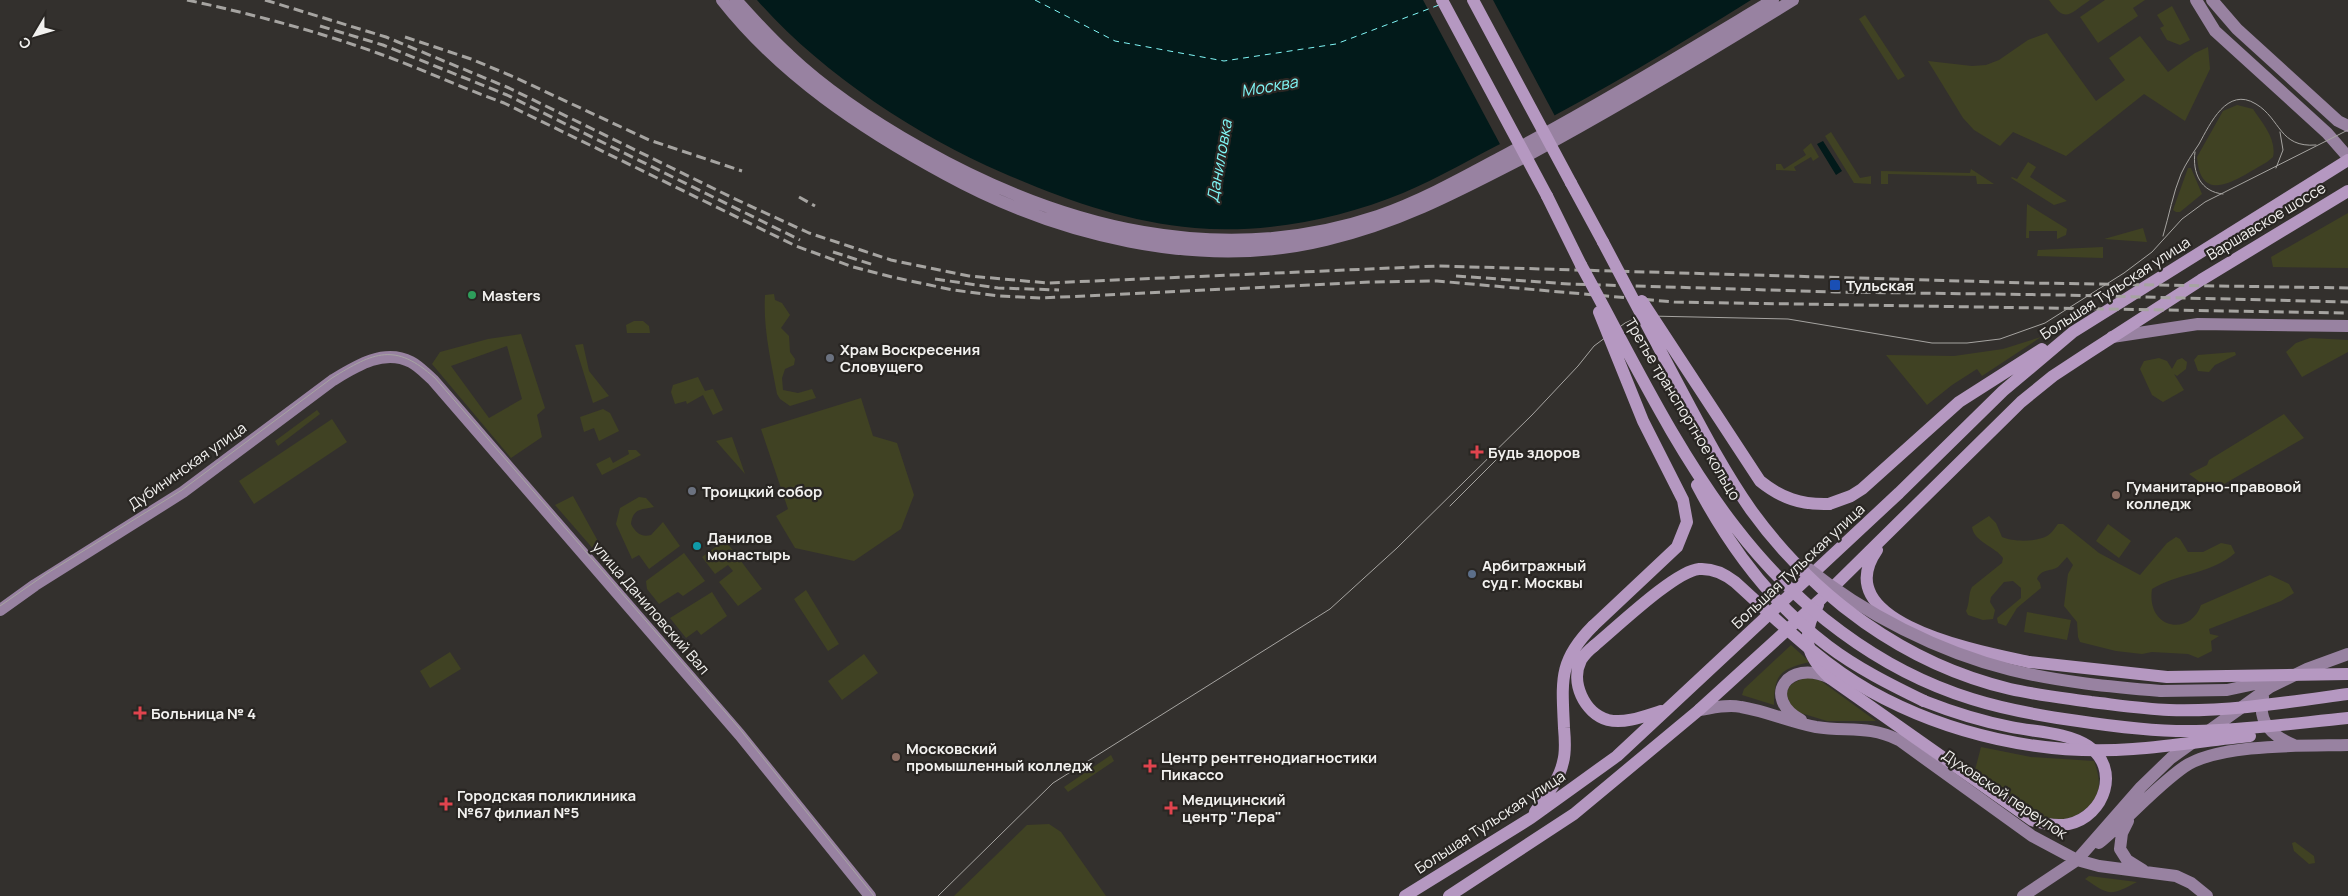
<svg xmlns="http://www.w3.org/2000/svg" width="2348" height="896" viewBox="0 0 2348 896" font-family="Manrope,sans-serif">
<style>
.green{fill:#404223;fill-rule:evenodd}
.water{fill:#021a1a}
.pier{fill:#33302d}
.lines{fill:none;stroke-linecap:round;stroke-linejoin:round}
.ferry{stroke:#80f7f7;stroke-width:1;stroke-dasharray:6 5;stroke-linecap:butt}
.secondary{stroke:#9882a1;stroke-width:12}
.primary{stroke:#b598c1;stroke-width:12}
.tram{stroke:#a6a4a1;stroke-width:1}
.rail{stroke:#a6a4a1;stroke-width:3;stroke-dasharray:10 5;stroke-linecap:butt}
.secondary-bridge{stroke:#9882a1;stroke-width:12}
.primary-bridge{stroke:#b598c1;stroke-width:12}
.transit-dot{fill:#1a4fb4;stroke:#292623;stroke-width:2}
.leisure-dot{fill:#2e9e5b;stroke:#292623;stroke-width:2}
.worship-dot{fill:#6b7280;stroke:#292623;stroke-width:2}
.health-dot{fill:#e0444e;stroke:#292623;stroke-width:2}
.education-dot{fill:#8d6e63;stroke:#292623;stroke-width:2}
.culture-dot{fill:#0f9aa8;stroke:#292623;stroke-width:2}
.service-dot{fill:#5c6f8a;stroke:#292623;stroke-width:2}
.labels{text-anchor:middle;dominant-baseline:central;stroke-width:4.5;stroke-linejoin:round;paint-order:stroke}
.street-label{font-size:15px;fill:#f2f1ef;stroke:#292623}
.poi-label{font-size:15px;font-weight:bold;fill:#f2f1ef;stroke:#292623;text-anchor:start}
.water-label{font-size:16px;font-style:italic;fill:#80f7f7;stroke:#292623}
</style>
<rect width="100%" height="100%" fill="#33302d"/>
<path class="green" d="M 2049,0 L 2090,0 C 2069,14 2066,24 2049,0 Z
M 2105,0 L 2145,0 L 2133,8 L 2138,16 L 2098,43 L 2080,17 Z
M 2172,6 L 2190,40 L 2180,45 L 2167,40 L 2160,28 L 2164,26 L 2157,15 Z
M 1865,15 L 1905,76 L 1898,80 L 1859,19 Z
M 2047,33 L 2096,101 L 2125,80 L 2109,58 L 2140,36 L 2168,72 L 2195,53 L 2208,47 L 2210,69 L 2185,121 L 2144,94 L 2066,156 L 2013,132 L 2000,146 L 1974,130 L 1963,118 L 1928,61 L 1972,66 L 1986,65 L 1999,60 L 2028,40 Z
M 2237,105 L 2253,109 C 2262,123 2277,139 2273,157 L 2267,162 C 2241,176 2201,209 2197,157 L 2223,111 Z
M 1831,132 L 1860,178 L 1871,176 L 1871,184 L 1854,183 L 1825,136 Z
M 1811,143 L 1819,157 L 1813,161 L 1811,157 L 1794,167 L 1796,171 L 1776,170 L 1776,164 L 1781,164 L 1784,169 L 1806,155 L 1803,150 Z
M 2028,162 L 2036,167 L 2030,177 L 2067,201 L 2054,205 L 2011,178 L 2012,177 L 2017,179 Z
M 2188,168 L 2191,168 L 2202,194 L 2180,212 L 2176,212 L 2173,210 Z
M 1971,169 L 1994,184 L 1977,184 L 1976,176 L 1888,174 L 1888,184 L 1881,184 L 1881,171 L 1970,173 Z
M 2027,204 L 2067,229 L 2066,235 L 2057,239 L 2057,231 L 2029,231 L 2029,238 L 2026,238 Z
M 2348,213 L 2348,268 L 2273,267 L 2271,257 Z
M 2143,228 L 2147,242 L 2104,239 Z
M 2103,247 L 2103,258 L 2037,256 L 2038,250 Z
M 774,294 L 775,300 L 782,303 L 790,315 L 781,328 L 789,336 L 790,352 L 795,359 L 794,365 L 785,369 L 782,378 L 783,390 L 798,393 L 812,389 L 816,398 L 790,406 L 780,399 L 777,394 C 771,361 763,329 765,295 Z
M 634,321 L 643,321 L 649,326 L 650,333 L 627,333 L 626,325 Z
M 521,334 L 545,408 L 537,415 L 542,437 L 511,458 L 432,364 L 440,352 L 488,339 ZM 507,346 L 522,399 L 489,418 L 451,366 Z
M 2041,337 L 1982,376 L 1977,369 L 1952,385 L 1927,405 L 1886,355 L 1954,356 L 2003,349 Z
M 2310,338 L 2348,340 L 2348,352 L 2302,377 L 2286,352 L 2296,343 Z
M 583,344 L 589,371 L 609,396 L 593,403 L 575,345 Z
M 2235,352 L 2236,355 L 2215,365 L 2209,372 L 2198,371 L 2194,360 L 2198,355 Z
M 2159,358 L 2167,361 L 2172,369 L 2177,360 L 2182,358 L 2187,362 L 2186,369 L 2177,376 L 2174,374 L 2184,390 L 2163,402 L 2152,395 L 2140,369 L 2144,361 Z
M 698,377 L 705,391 L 713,389 L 723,410 L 713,415 L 703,395 L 687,404 L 686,401 L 675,404 L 671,392 L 673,385 Z
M 861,398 L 873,436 L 897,443 L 914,495 L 901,529 L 854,561 L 795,548 L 776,516 L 788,509 L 761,429 Z
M 603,409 L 610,413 L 619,431 L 599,441 L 594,428 L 584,432 L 580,417 Z
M 317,410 L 320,414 L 278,446 L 275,441 Z
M 2284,414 L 2304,438 L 2212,491 L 2189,474 L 2207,465 L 2209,460 Z
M 332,419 L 347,442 L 254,504 L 239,481 Z
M 732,437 L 745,474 L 716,441 Z
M 628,450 L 636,450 L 641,455 L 602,475 L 596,464 L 610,457 L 613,463 L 629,454 Z
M 573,496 L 615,572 L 615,574 L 555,505 Z
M 639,497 L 646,498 L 654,507 C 643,510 633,507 631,524 C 635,532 641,538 651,535 L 663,522 L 680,546 L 649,569 L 639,555 L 632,559 L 616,524 L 620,508 Z
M 1989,516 L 1996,523 L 2002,537 C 2013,542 2036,542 2047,536 C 2051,534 2055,528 2058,524 L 2063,524 L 2099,553 L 2140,575 L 2167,543 L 2176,537 L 2180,539 L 2188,552 L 2203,552 L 2221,543 L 2231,545 L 2235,553 C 2211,574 2178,573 2152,589 C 2146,629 2190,637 2201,605 L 2270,575 L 2289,584 L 2294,593 L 2281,601 L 2209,629 L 2210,634 L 2219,636 L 2211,641 L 2212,651 L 2198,658 L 2188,654 L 2152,652 L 2142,654 L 2116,651 L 2080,642 L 2078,637 L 2077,622 L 2064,606 L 2068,574 L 2073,565 L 2067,557 C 2064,560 2061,564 2058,567 C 2050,572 2042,568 2037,579 L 2040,583 L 2041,588 L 2017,608 L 2006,626 L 1998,623 L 1997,618 L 2021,598 L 2021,588 L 2013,581 L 2004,582 L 1991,597 L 1990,602 L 1995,610 L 1993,619 L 1983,620 L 1968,615 L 1966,611 C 1970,603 1968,594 1972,587 L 2002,563 L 2003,558 C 1996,547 1974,542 1972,527 Z
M 2108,524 L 2131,541 L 2119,558 L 2096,541 Z
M 725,540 L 762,589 L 738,606 L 719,582 L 733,571 L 728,565 L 715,574 L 702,557 Z
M 684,553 L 705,581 L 683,596 L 678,592 L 659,604 L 647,589 L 646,581 Z
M 806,590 L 839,644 L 828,651 L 794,599 Z
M 712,592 L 727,616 L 701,635 L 697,630 L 686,638 L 670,618 Z
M 2027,612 L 2071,620 L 2067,640 L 2024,632 Z
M 1791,645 L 1810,662 C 1781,669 1774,673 1774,705 L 1742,695 L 1744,689 Z
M 450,652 L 461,669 L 430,688 L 420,671 Z
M 864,654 L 878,673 L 842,700 L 828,681 Z
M 1808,677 L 1821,681 L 1876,721 L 1827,721 L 1794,711 C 1781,689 1787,684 1808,677 Z
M 1981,747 L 2031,757 L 2094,761 C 2100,778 2103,793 2088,807 C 2050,842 2006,793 1975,770 Z
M 1111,755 L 1114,761 L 1068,792 L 1064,787 Z
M 1049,824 L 1061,832 L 1106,896 L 954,896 L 1027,825 Z
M 2295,842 L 2314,856 L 2315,863 L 2309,864 L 2294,851 L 2292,843 Z
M 2089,876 L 2137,882 C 2110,896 2110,896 2085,879 Z"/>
<path class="water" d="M 757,0 L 1751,0 C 1671,50 1592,97 1508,140 C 1474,157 1439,178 1403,193 C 1340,219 1264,234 1195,228 C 1126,222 1066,200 1003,173 C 915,135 820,72 757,0 Z
M 1823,141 L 1842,171 L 1836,175 L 1817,144 Z"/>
<path class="pier" d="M 1423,0 L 1493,0 L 1556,118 L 1501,146 Z"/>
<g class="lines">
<path class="ferry" d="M 1035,0 L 1115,41 L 1224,61 L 1336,44 L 1439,5"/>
<path class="secondary" d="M 722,0 C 781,75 862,129 945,174 C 1056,235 1199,271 1326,240 C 1398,223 1455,193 1521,159 C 1614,109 1704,55 1793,0
M 736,0 C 753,19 770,38 789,55 C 828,92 876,123 922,149 C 1062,228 1220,269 1378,216 C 1424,200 1466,176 1509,153 C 1599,105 1686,52 1773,0
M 2196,0 L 2215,31 L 2327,133 L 2348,157
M 2212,0 L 2237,29 L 2338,121 L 2348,126
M 2112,337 L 2198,324 L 2348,326
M 0,610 L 35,585 L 183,492 L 333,380 C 356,366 384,348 411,362 C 419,366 426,374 433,380 L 740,735 L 870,896
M 2161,691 L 2227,690 L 2274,680
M 2263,697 C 2257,722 2272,736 2294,745
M 1699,710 C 1713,708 1727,704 1741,707 C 1766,711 1790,722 1816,727 C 1847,732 1868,725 1899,740 L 2032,836 L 2077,860 L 2099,866 L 2176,876 L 2191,883 L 2207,896
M 1801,720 C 1761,698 1787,658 1830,678
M 2128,821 L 2122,833 L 2120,849 L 2127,860 L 2143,870
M 2099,843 C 2128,819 2153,789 2184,767 C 2219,743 2306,746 2348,745
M 2023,896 L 2077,860 L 2141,787 L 2171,758 L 2270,687 L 2307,669 L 2348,654"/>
<path class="primary" d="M 1571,183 L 1603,242
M 1547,196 L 1581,265
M 1829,504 L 1851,496 L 1862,489 L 1959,402 L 2042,349
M 1877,550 C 1825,624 1984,652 2029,662
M 1818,605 C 1801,635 1805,655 1830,678 L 2032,820 C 2044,824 2056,827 2069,824 C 2105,816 2121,768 2088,746 C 2067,732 2035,732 2011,727 C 1980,721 1952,712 1924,701
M 1594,646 C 1589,650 1584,655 1581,660 C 1570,682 1584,713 1608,720 C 1625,724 1645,716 1661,711
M 1535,812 C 1545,797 1559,781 1563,762 C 1566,752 1565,739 1564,728 C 1562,681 1558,661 1593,626
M 1405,896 L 1531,818 L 1617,756 L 1899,493 L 2003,391 L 2073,332 L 2348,160
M 1449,896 L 1574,814 L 1699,710 L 1821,599 L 2021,402 L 2053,376 L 2088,353 L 2201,280 L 2348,191"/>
<path class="tram" d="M 2195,152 C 2192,173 2201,192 2223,194
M 2276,168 L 2283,150 L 2280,132
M 2163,236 C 2169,216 2173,193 2181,174 C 2186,163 2193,153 2199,144 C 2210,124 2227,86 2256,104 C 2281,119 2279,148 2316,145
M 1450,506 L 1505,451
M 0,606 L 46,574 L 182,490 L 332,378 C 374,352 395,342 435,378 L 739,728 L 874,896
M 938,896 L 1053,783 L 1330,609 L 1397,548 L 1532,415 L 1578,366 L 1594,346 L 1625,323 L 1636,318 L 1649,316 L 1788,319 L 1932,343 L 1967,343 L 2000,339 L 2045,323 L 2124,273 L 2152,252 L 2182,219 L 2205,202 L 2348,130"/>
<path class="rail" d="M 187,0 C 252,14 317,31 380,54 C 422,69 462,88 504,103 L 796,246 L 853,267 L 892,277 L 953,290 L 999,296 L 1042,298 L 1372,282 L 1437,281 L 1674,302 L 2348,313
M 265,0 L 386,37 L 509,88 L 733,198 L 809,233 L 891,260 L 969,276 L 1048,283 L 1438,266 L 2031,283 L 2348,288
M 320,26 L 383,45 L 507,95 L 800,240
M 405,37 L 471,59 L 514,77 L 649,140 L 742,171
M 799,197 L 815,206
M 833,252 L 874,265
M 1456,276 L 1569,284 L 1835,292 L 2063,295 L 2348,302
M 935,279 L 998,288 L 1059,290"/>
<path class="secondary-bridge" d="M 1806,567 C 1864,614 1939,652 2011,670 C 2060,682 2111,687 2161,691"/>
<path class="primary-bridge" d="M 1442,0 L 1547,196
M 1473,0 L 1571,183
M 1603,242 C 1628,290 1653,337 1678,384 C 1701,427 1723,470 1751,510 C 1814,597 1905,664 2010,689 C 2037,695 2064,698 2091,702 C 2117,705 2143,709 2169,710 C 2228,712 2289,702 2348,694
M 1581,265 C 1629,352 1675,450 1736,528 C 1796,606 1878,670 1972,699 C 2007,710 2042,716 2078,721 C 2117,727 2156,732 2196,731 C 2247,730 2297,723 2348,718
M 1642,301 L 1760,481 C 1781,498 1801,505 1829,504
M 1697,485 C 1729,546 1772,604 1828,646 C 1857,668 1891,685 1924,701
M 1593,626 L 1677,547 L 1687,522 L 1683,500 L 1643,421 L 1599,312
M 1594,646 C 1616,628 1675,571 1699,569 C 1713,568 1725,574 1735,582 C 1777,620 1820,663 1870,691 C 1949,735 2044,756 2133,749 C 2172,746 2211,740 2250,736
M 2029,662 L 2167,677 L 2348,674"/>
</g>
<rect class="transit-dot" x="1829" y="279" width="12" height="12" rx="2.5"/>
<circle class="leisure-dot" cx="472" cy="295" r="5"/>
<g class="worship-dot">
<circle cx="830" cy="358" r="5"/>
<circle cx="692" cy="491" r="5"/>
</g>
<g class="health-dot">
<path d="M1474.5 444.5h5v5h5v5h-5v5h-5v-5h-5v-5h5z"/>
<path d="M137.5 705.5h5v5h5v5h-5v5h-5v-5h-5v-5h5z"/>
<path d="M1147.5 758.5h5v5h5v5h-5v5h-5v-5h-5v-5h5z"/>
<path d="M443.5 796.5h5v5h5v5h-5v5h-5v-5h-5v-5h5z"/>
<path d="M1168.5 800.5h5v5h5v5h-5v5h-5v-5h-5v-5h5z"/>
</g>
<g class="education-dot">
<circle cx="2116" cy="495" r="5"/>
<circle cx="896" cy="757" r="5"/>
</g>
<circle class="culture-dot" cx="697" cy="546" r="5"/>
<circle class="service-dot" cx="1472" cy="574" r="5"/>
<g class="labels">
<g class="street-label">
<text transform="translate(2266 221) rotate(-31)">Варшавское шоссе</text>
<text transform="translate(2115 288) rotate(-33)">Большая Тульская улица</text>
<text transform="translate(1683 409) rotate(59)">Третье транспортное кольцо</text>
<text transform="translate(187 466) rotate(-35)">Дубининская улица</text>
<text transform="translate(1798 566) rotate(-43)">Большая Тульская улица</text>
<text transform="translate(651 608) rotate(49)">улица Даниловский Вал</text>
<text transform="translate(2005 794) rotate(34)">Духовской переулок</text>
<text transform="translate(1490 822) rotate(-33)">Большая Тульская улица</text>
</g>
<g class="poi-label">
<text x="1846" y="285">Тульская</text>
<text x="482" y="295">Masters</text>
<text x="840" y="349">Храм Воскресения<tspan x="840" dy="17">Словущего</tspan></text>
<text x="1488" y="452">Будь здоров</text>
<text x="2126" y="486">Гуманитарно-правовой<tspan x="2126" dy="17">колледж</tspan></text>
<text x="702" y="491">Троицкий собор</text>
<text x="707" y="537">Данилов<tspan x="707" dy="17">монастырь</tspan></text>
<text x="1482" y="565">Арбитражный<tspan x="1482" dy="17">суд г. Москвы</tspan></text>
<text x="151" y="713">Больница № 4</text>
<text x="906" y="748">Московский<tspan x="906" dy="17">промышленный колледж</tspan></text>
<text x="1161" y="757">Центр рентгенодиагностики<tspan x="1161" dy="17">Пикассо</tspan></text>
<text x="457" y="795">Городская поликлиника<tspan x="457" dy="17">№67 филиал №5</tspan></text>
<text x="1182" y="799">Медицинский<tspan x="1182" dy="17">центр "Лера"</tspan></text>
</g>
<g class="water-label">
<text transform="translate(1269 86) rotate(-10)">Москва</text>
<text transform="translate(1219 161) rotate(-80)">Даниловка</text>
</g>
</g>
<g transform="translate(35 35) rotate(232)" stroke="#292623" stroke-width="4" paint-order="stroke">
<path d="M0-4L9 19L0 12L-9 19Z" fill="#f2f1ef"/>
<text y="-8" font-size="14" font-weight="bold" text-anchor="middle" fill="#f2f1ef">С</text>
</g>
</svg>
